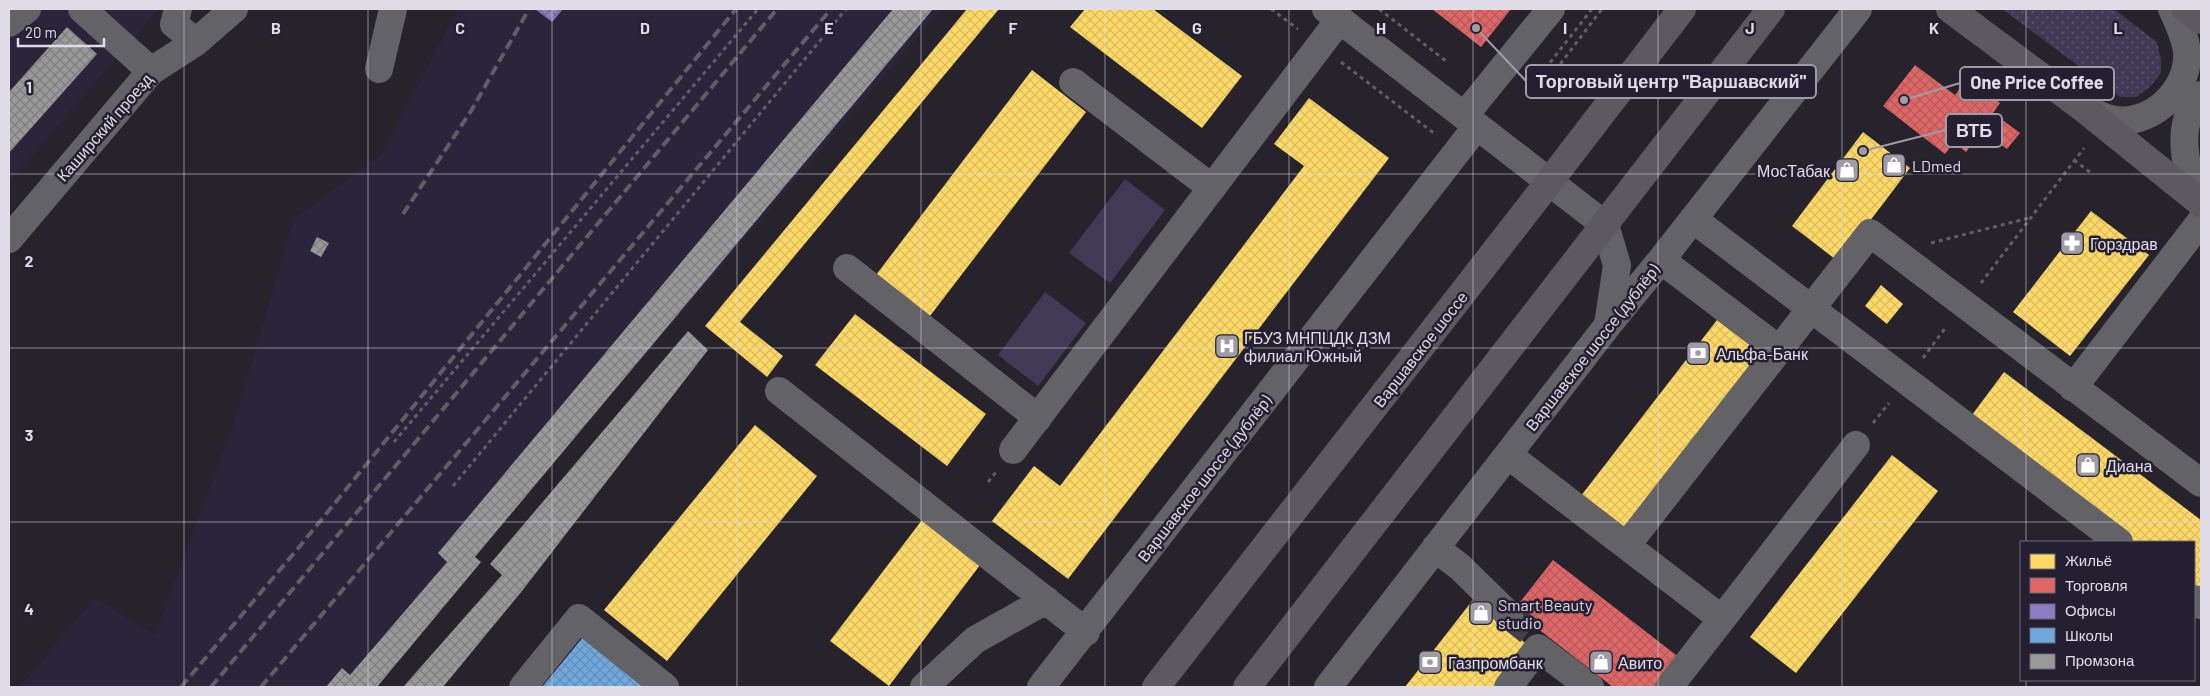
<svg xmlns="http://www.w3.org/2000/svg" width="2210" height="696" viewBox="0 0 2210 696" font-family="Barlow,sans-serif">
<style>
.built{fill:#2b253b}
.grass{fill:url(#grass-dots)}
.green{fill:#413955}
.homes{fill:url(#homes-cross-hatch)}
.shops{fill:url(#shops-cross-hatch)}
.offices{fill:url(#offices-cross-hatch)}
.schools{fill:url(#schools-cross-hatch)}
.industry{fill:url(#industry-cross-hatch)}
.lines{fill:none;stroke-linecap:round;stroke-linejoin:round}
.minor-tunnel{stroke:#423f49;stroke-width:28;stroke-dasharray:28 14;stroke-linecap:butt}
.path{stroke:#615f64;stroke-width:3;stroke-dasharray:4 4;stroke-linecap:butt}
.minor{stroke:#636266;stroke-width:28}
.major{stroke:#5c5960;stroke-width:28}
.rail{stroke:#605e64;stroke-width:4;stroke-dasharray:10 5;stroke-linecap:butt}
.grid{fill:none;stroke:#e0dde9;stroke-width:1;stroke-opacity:0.55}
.labels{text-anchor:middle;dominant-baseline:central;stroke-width:5;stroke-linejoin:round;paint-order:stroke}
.street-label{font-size:16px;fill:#e0dde9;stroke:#241f31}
.poi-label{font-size:16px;fill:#e0dde9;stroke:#241f31;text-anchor:start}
.grid-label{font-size:16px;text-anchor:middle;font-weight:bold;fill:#e0dde9;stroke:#241f31;stroke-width:5;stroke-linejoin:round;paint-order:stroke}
.leader{fill:none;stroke:#9f9ca7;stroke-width:2}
.callout-dot{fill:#9f9ca7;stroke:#241f31;stroke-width:2}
.callout{fill:#241f31;stroke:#9f9ca7;stroke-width:2}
.callout-label{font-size:18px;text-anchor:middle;font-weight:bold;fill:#e0dde9}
</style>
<defs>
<pattern id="grass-dots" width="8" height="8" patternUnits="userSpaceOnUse" patternTransform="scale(1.25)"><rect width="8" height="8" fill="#413955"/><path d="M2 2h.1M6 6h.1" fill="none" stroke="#5c556d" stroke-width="1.8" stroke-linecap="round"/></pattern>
<pattern id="homes-cross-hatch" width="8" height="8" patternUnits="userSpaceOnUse" patternTransform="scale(1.25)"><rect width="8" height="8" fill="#ffd966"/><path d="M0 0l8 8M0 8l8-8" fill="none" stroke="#d9bb60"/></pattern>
<pattern id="shops-cross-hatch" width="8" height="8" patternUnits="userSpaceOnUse" patternTransform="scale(1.25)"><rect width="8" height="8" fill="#e06666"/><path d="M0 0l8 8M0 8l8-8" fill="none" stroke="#b15b5c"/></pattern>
<pattern id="offices-cross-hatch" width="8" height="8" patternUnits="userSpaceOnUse" patternTransform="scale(1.25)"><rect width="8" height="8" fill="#8e7cc3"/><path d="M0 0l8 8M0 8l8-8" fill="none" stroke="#746897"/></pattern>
<pattern id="schools-cross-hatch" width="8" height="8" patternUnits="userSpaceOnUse" patternTransform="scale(1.25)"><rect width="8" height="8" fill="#6fa8dc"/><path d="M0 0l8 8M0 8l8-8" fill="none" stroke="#648eb6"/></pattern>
<pattern id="industry-cross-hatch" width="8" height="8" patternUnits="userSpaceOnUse" patternTransform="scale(1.25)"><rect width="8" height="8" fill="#999"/><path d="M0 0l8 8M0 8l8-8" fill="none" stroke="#7f7f80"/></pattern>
</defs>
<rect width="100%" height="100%" fill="#26232d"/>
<path class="built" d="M 9,9 L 159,9 L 9,182 Z
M 458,9 L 942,9 L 361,687 L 20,687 L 95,598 L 155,635 L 234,423 L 294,219 L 382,154 Z"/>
<path class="grass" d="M 2002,9 L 2114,9 L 2157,42 L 2161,59 L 2161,73 L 2150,87 L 2136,97 L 2120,97 Z"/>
<path class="green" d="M 1125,179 L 1165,210 L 1110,283 L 1069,253 Z
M 1045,292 L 1086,323 L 1038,386 L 998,355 Z"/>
<path class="homes" d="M 967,9 L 999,9 L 740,322 L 783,356 L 767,377 L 705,326 Z
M 1085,9 L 1153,9 L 1242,76 L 1202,128 L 1070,27 Z
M 1032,70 L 1086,112 L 930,316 L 876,275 Z
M 1309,98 L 1389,158 L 1068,579 L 992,521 L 1034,466 L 1060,486 L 1304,166 L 1274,144 Z
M 1863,132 L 1910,168 L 1839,262 L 1792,226 Z
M 2091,211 L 2149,255 L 2070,356 L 2013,312 Z
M 1881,285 L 1903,304 L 1887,324 L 1865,306 Z
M 855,314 L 986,414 L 947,466 L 815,365 Z
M 1717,320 L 1763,355 L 1623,537 L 1577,501 Z
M 2004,372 L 2201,520 L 2201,594 L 2194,588 L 2194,542 L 2133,542 L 1969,419 Z
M 755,425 L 817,476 L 667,661 L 604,610 Z
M 1892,455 L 1938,491 L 1796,673 L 1750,637 Z
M 922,520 L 980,565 L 889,686 L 830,641 Z
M 1472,601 L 1528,645 L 1496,687 L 1405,687 Z"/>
<path class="shops" d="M 1432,9 L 1511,9 L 1481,47 Z
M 1915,65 L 1955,95 L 1967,78 L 2000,103 L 1993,113 L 2020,133 L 2007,149 L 1982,131 L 1966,152 L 1954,142 L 1945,154 L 1883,106 Z
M 1553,560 L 1680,658 L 1658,687 L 1613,687 L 1533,625 L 1522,640 L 1502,625 Z"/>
<path class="offices" d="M 535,9 L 563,9 L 552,22 Z"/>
<path class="schools" d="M 584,636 L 648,687 L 542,687 Z"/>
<path class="industry" d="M 893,9 L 933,9 L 475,557 L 481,562 L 377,687 L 326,687 L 342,668 L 350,675 L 447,562 L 438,553 Z
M 67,27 L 97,54 L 9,153 L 9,92 Z
M 317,237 L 329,243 L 321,257 L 310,251 Z
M 688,331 L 708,350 L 522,591 L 443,687 L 403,687 L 502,575 L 490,564 Z"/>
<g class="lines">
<path class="minor-tunnel" d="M 1509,615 L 1529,631"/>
<path class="path" d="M 1271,9 L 1298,29
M 1379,9 L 1446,61
M 1592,9 L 1541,74 L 1548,80 L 1602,9
M 1341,62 L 1435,134
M 2074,160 L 2091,173
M 1931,243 L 2029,218
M 1981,283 L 2084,148
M 1923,358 L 1946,327
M 1873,423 L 1889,403
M 394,442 L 758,9
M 988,482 L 996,472
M 453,486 L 846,9"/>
<path class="minor" d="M 82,9 L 151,71
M 178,9 L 174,24 L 196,42
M 1326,9 L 1605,225 L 1617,265 L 1608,325
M 9,23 L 27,9
M 379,69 L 393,9
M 1073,82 L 1212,188
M 2085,108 C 2093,112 2101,117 2110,119 C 2149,128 2189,92 2187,53 C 2186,38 2178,22 2172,9
M 1464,116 L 1551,9
M 2194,197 C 2188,171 2178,137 2190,112 C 2193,106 2198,101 2201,95
M 1693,219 L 2119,542
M 9,239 L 151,71 L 196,42 L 234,9
M 1661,260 L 1780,350
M 847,268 L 1038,418
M 2073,388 L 2201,221
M 779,391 L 1086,632
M 1013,450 L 1340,19
M 1508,455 L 1722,619 L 1669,687
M 1627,545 L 1870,233 L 2201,483
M 1435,548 L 1460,567 L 1509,615
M 2194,599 L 2201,605
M 1722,619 L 1856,445
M 523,687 L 579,618 L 665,687
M 924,687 L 975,640 L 1046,600
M 1041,687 L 1477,126
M 1328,687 L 1608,325 L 1661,260 L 1858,9
M 1508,687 L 1538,648 L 1590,687"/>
<path class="major" d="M 1950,9 L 2083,108 L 2201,203
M 2186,9 L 2201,20
M 1156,687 L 1549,182 L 1682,9
M 1247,687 L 1771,9"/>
<path class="rail" d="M 403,214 L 471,111 L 529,9
M 181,687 L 300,546 L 736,9
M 211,687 L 777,9
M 261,687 L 831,9"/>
</g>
<path class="grid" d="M 184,9 L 184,687M 368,9 L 368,687M 552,9 L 552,687M 737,9 L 737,687M 921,9 L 921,687M 1105,9 L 1105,687M 1289,9 L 1289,687M 1473,9 L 1473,687M 1658,9 L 1658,687M 1842,9 L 1842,687M 2026,9 L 2026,542M 9,174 L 2201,174M 9,348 L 2201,348M 9,522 L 2201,522M 2026,680 L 2026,687"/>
<defs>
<g id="shop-square" transform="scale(1.25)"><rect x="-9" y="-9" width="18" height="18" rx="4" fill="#9f9ca7" stroke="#241f31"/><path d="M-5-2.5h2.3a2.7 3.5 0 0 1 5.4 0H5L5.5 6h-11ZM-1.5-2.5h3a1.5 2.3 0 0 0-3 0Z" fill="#fff"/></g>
<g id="pharmacy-square" transform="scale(1.25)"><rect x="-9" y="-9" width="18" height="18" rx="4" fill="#9f9ca7" stroke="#241f31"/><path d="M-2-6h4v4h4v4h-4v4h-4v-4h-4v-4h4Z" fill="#fff"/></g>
<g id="hospital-square" transform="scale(1.25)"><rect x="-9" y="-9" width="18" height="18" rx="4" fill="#9f9ca7" stroke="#241f31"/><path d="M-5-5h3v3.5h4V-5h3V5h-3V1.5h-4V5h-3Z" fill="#fff"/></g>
<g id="bank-square" transform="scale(1.25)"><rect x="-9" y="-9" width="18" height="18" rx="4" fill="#9f9ca7" stroke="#241f31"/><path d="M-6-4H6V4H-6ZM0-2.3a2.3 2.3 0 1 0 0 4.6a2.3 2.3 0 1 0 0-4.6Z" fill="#fff"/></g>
</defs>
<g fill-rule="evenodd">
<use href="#shop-square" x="1894" y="165"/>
<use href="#shop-square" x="1847" y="170"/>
<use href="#pharmacy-square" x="2072" y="243"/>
<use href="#hospital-square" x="1227" y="346"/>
<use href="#bank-square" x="1698" y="353"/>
<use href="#shop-square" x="2088" y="465"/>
<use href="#shop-square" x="1481" y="613"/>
<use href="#bank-square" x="1430" y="662"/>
<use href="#shop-square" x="1601" y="662"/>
</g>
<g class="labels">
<g class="street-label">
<text transform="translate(104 127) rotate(-49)">Каширский проезд</text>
<text transform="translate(1592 347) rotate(-52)">Варшавское шоссе (дублёр)</text>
<text transform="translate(1420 349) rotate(-52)">Варшавское шоссе</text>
<text transform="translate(1204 478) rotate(-52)">Варшавское шоссе (дублёр)</text>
</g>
<g class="poi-label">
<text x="1912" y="165">LDmed</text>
<text x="1830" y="170" text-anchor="end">МосТабак</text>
<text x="2090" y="243">Горздрав</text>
<text x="1244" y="337">ГБУЗ МНПЦДК ДЗМ<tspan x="1244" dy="18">филиал Южный</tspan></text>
<text x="1716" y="353">Альфа-Банк</text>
<text x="2106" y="465">Диана</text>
<text x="1498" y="604">Smart Beauty<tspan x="1498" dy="18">studio</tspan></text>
<text x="1448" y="662">Газпромбанк</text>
<text x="1618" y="662">Авито</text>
</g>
</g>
<g class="grid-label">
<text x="276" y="34">B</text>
<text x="460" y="34">C</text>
<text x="645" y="34">D</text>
<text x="829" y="34">E</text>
<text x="1013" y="34">F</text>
<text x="1197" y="34">G</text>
<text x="1381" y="34">H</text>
<text x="1565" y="34">I</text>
<text x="1750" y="34">J</text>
<text x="1934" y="34">K</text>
<text x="2118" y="34">L</text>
<text x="29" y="93">1</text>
<text x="29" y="267">2</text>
<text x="29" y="441">3</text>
<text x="29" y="615">4</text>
</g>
<path class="leader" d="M1476 28L1526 81M1904 100L1960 83M1863 151L1946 130"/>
<g class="callout-dot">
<circle cx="1476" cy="28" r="5"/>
<circle cx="1904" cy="100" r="5"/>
<circle cx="1863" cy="151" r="5"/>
</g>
<g class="callout">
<rect x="1526" y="65" width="290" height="33" rx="5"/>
<rect x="1960" y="67" width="154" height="33" rx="5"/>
<rect x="1946" y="114" width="56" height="33" rx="5"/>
</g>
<g class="callout-label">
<text x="1671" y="88">Торговый центр "Варшавский"</text>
<text x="2037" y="89">One Price Coffee</text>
<text x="1974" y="137">ВТБ</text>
</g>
<rect width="2210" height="696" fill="none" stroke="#e0dde9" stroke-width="20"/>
<rect x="2020" y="541" width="175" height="140" fill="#241f31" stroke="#6f6b7b"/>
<rect x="2030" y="554" width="25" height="15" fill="#ffd966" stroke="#6f6b7b"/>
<text x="2065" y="566" font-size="15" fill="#e0dde9">Жильё</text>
<rect x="2030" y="578" width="25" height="15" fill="#e06666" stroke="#6f6b7b"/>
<text x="2065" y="591" font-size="15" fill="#e0dde9">Торговля</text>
<rect x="2030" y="604" width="25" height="15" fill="#8e7cc3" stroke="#6f6b7b"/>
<text x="2065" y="616" font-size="15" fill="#e0dde9">Офисы</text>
<rect x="2030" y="628" width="25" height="15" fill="#6fa8dc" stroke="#6f6b7b"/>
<text x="2065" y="641" font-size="15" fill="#e0dde9">Школы</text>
<rect x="2030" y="654" width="25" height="15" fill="#999999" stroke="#6f6b7b"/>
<text x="2065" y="666" font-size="15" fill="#e0dde9">Промзона</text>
<path d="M18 38v8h86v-8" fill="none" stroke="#e0dde9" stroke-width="2.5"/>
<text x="25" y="38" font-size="15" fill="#e0dde9" stroke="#241f31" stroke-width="4" paint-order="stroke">20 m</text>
</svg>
